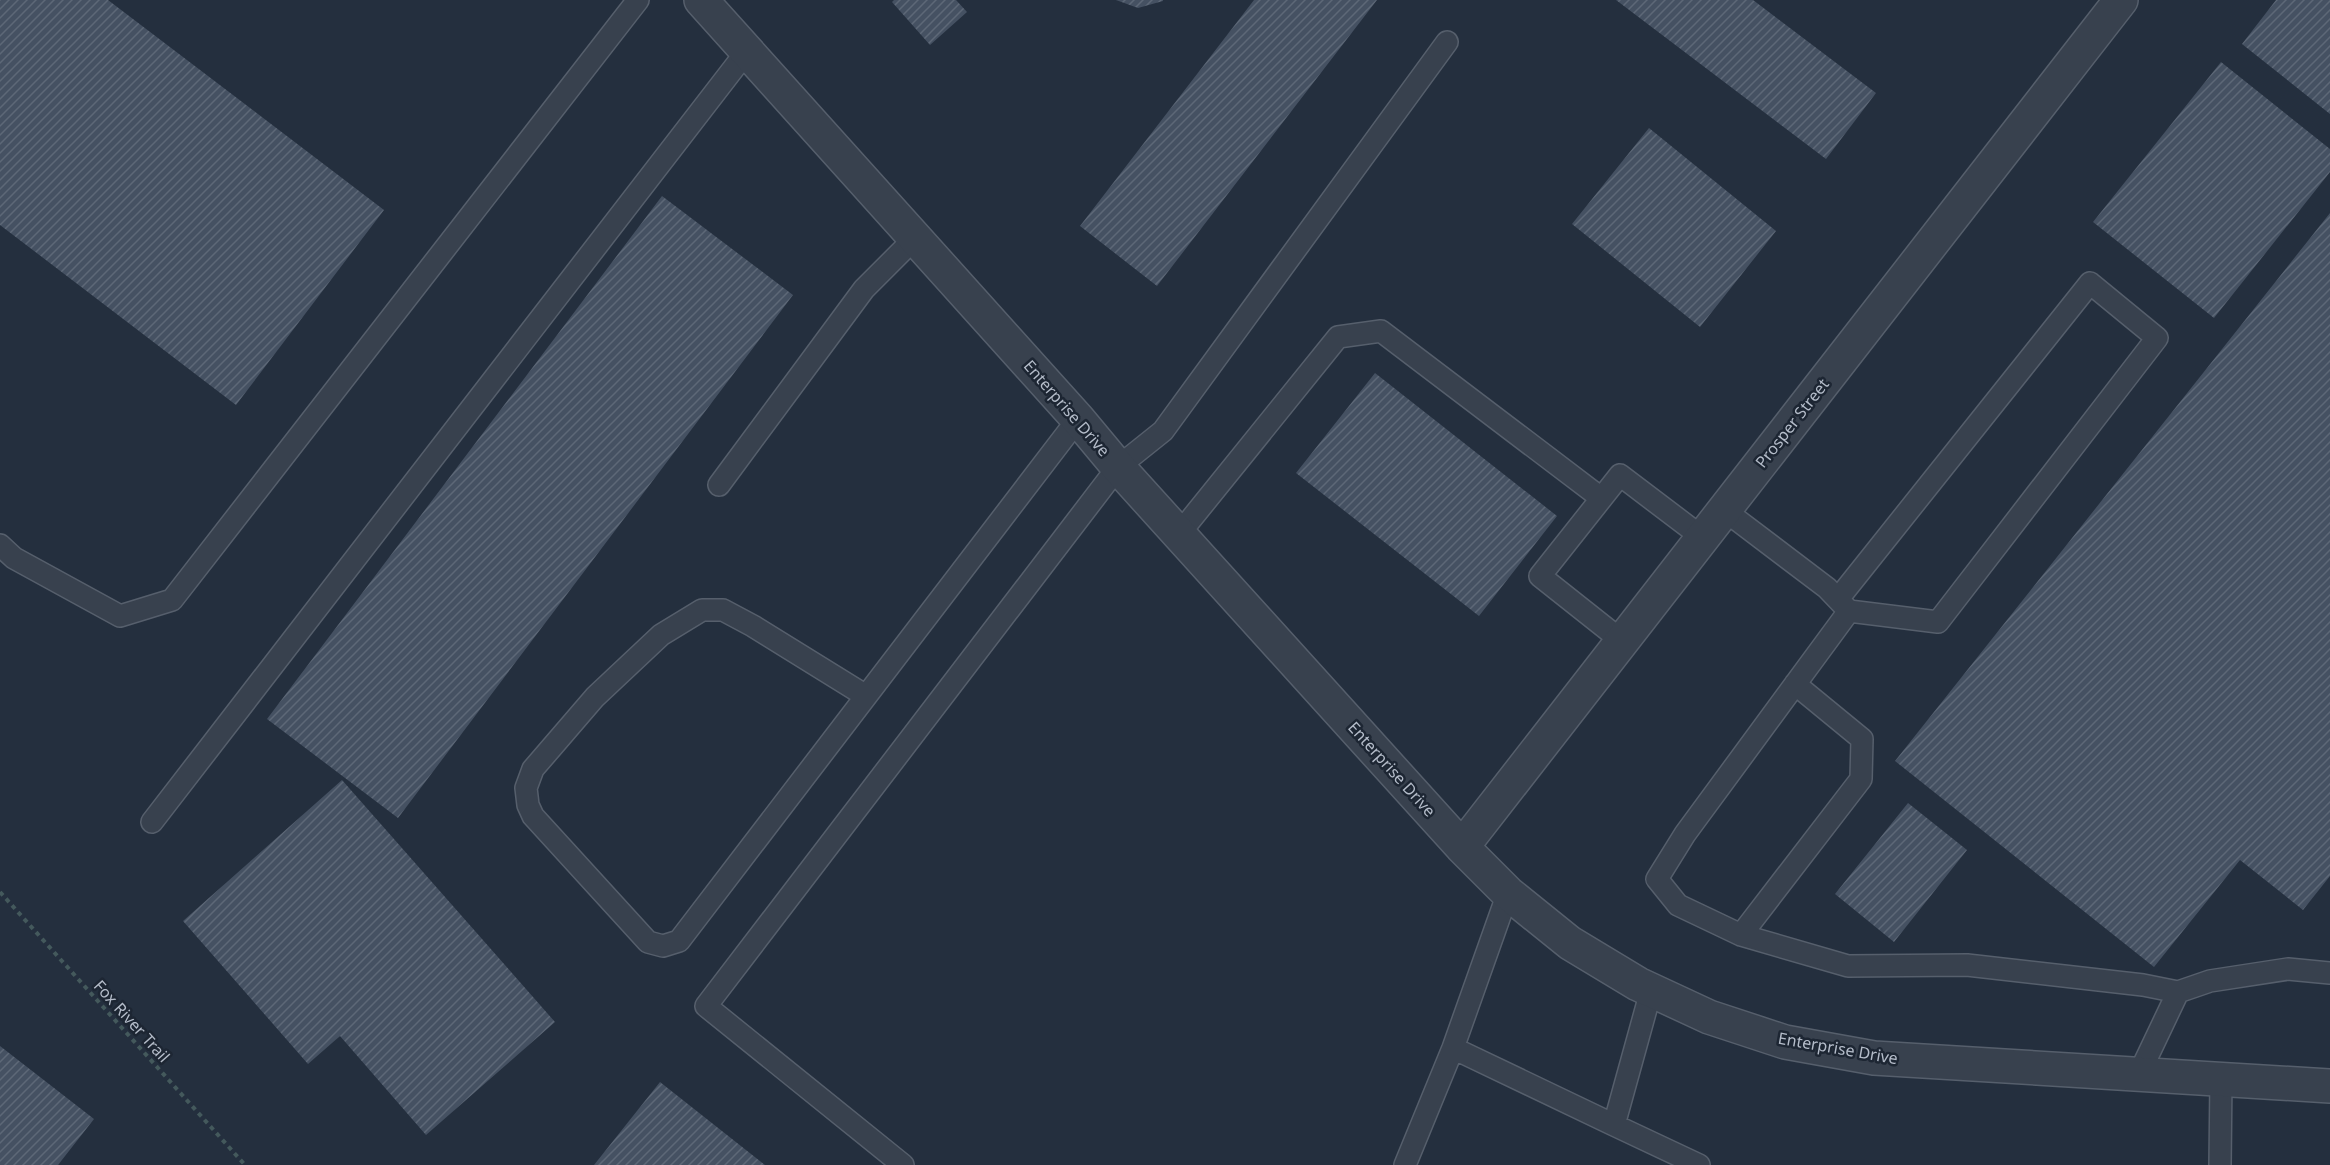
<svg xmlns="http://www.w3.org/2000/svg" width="2330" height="1165" viewBox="0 0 2330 1165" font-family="'Noto Sans',sans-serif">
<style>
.building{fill:url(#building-hatch)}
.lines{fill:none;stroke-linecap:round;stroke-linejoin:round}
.lane-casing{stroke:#565f6c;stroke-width:24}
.street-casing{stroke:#565f6c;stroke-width:36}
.path{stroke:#44595c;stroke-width:4;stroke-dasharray:4.5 4.5;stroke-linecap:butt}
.lane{stroke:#38414e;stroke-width:21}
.street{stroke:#38414e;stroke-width:33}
.labels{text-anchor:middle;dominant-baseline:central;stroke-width:5;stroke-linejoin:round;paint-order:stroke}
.street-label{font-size:16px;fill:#b4bcc9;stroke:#1d2633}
</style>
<defs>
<pattern id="building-hatch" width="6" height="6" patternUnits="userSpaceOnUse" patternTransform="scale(1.5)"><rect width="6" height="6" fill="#455162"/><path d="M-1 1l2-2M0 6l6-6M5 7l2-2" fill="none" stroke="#5d6877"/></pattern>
</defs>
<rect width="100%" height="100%" fill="#242f3e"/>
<path class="building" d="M 0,0 L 108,0 L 384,210 L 236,405 L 0,225 Z
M 894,0 L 956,0 L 967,12 L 930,45 L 892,2 Z
M 1116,0 L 1163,0 L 1163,1 L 1138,8 Z
M 1254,0 L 1377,0 L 1157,286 L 1080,226 Z
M 1616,0 L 1753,0 L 1876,93 L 1826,159 Z
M 2276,0 L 2330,0 L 2330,114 L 2242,44 Z
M 2221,62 L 2330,149 L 2330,172 L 2214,318 L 2093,222 Z
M 1649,128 L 1776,231 L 1700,327 L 1572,224 Z
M 662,196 L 793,295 L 398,818 L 267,719 Z
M 2330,213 L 2330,876 L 2303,910 L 2240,860 L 2154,967 L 1895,761 Z
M 1375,373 L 1557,516 L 1479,616 L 1296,473 Z
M 342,780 L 555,1022 L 426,1135 L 340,1036 L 308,1064 L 183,921 Z
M 1908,803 L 1967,850 L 1894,942 L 1835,894 Z
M 0,1046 L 94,1119 L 58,1165 L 0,1165 Z
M 660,1082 L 765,1165 L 594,1165 Z"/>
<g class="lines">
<g class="lane-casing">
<path id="lane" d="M 719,485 L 864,289 L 915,238
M 1724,510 L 1827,588 L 1849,611 L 1685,834 L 1657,879 L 1678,905 L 1741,935 L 1848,966 L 1967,965 L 2143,985 L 2178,992
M 1179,534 L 1338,337 L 1381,331 L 1601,498
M 0,545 L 14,558 L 120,616 L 172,600 L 638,0
M 1838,599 L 2090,283 L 2157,338 L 1938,622 L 1849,611
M 1622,641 L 1540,576 L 1620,475 L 1703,538
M 866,696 L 753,626 L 723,610 L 702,610 L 661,635 L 595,697 L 533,769 L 526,788 L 528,805 L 533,816 L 648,942 L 663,946 L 679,941 L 1078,419
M 152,822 L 747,51
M 1741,935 L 1861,779 L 1862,739 L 1795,684
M 1453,1048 L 1614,1125 L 1651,991
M 2139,1074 L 2178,992 L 2210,981 L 2288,969 L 2330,973
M 1614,1125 L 1699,1165
M 903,1165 L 706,1006 L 1118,467 L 1163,431 L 1447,42
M 1405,1165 L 1453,1048 L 1508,893
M 2220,1165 L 2221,1079"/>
</g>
<g class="street-casing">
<path id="street" d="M 701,0 L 1078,419 L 1118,467 L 1462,847 L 1508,893 L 1570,943 L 1638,984 L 1709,1017 L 1785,1042 L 1874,1058 L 2330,1086
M 1462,847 L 2121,0"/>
</g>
<path class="path" d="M 0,892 L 245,1165"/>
<use href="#lane" class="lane"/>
<use href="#street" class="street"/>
</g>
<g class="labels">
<g class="street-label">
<text transform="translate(1067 408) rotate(49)">Enterprise Drive</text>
<text transform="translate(1792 423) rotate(-52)">Prosper Street</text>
<text transform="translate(1392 769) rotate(48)">Enterprise Drive</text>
<text transform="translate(132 1021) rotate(48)">Fox River Trail</text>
<text transform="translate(1838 1048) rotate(10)">Enterprise Drive</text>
</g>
</g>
</svg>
